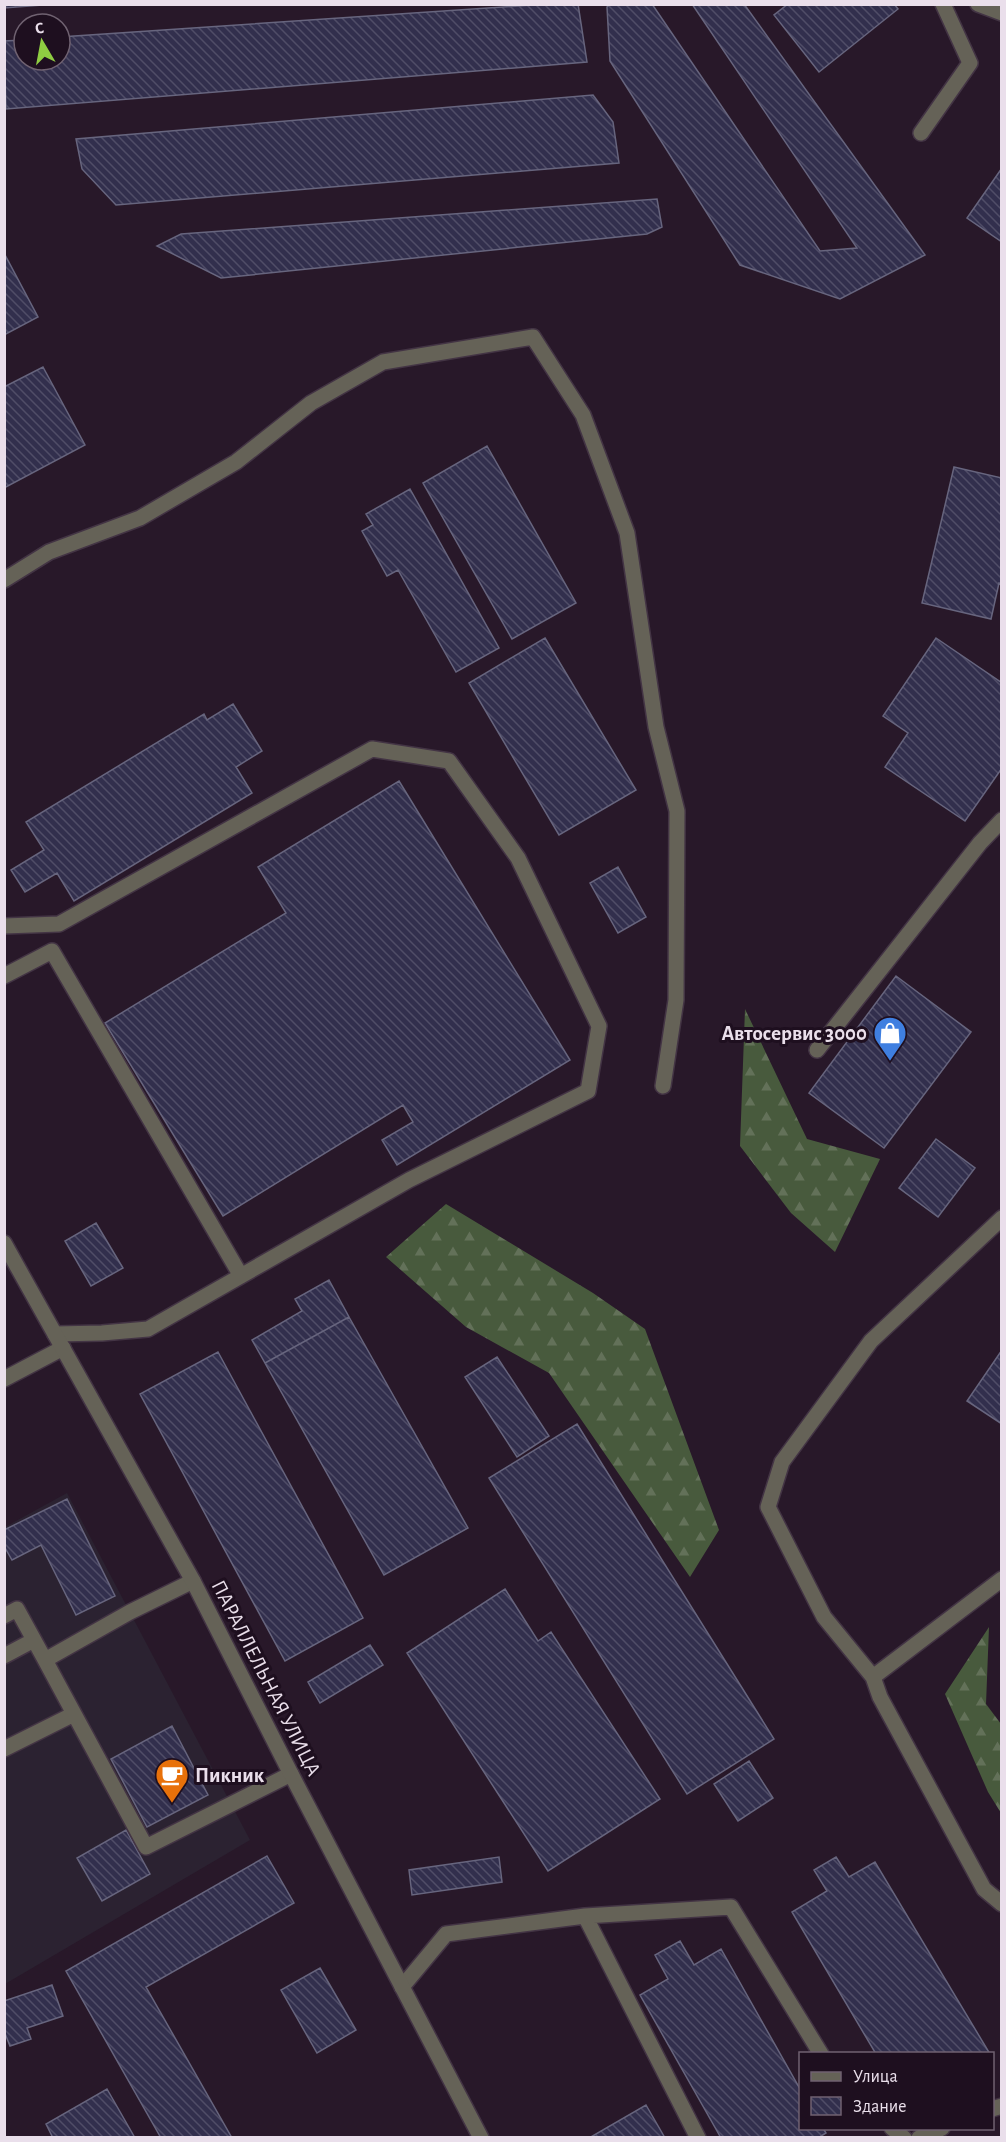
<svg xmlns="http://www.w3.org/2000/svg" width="1006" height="2142" viewBox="0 0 1006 2142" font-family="'Alegreya Sans',sans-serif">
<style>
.commercial{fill:#2b2231}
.forest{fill:url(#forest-firs)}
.building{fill:url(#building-back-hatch);stroke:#67657e;stroke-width:1.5}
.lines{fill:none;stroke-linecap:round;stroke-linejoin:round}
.service-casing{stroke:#433444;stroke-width:18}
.minor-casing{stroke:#433444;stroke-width:18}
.service{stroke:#656257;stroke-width:15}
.minor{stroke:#656257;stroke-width:15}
.labels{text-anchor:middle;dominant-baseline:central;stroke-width:6;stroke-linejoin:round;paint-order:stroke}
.poi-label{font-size:21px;font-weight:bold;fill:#eadfeb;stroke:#1e0f1f;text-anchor:end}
.street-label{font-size:21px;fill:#eadfeb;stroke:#1e0f1f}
</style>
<defs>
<pattern id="forest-firs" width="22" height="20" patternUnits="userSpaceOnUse" patternTransform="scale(1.5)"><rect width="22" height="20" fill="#485a3d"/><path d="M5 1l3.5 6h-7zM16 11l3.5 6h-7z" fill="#637159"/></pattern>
<pattern id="building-back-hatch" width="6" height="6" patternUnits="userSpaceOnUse" patternTransform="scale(1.5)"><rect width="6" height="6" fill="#322f4d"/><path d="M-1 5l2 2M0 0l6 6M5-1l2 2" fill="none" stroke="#504d67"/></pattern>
</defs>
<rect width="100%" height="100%" fill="#281829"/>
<path class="commercial" d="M 67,1493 L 250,1840 L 5,1984 L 5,1527 Z"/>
<path class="forest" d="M 745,1009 L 807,1139 L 880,1159 L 835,1252 L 791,1213 L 740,1146 Z
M 446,1204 L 593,1293 L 645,1329 L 719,1530 L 690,1577 L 549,1373 L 466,1327 L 386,1257 Z
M 989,1627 L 986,1704 L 1001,1724 L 1001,1813 L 988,1792 L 945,1694 Z"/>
<path class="building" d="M 4,4 L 56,4 L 4,8 Z
M 547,4 L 578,4 L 587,62 L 6,109 L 4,41 L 24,40 L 24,60 L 60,60 L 60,37 Z
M 610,4 L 652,4 L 820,251 L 857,248 L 692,4 L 744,4 L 925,255 L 840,299 L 740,265 L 610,61 L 607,7 Z
M 788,4 L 894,4 L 898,9 L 819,72 L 774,15 Z
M 593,95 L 613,122 L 619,163 L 116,205 L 82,169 L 76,139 Z
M 1002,168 L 1002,242 L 967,218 Z
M 657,199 L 662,227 L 647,234 L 221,278 L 157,246 L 181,234 Z
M 4,253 L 38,317 L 4,335 Z
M 43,367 L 85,445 L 4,488 L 4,387 Z
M 487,446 L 576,603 L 512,639 L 423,483 Z
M 954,467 L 1002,478 L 1002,584 L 999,583 L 991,619 L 922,603 Z
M 410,489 L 499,648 L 456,672 L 398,570 L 387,576 L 362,531 L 373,525 L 366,514 Z
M 545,638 L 636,790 L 559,835 L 469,683 Z
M 936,638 L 1002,683 L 1002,768 L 965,821 L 885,767 L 908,733 L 883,716 Z
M 233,704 L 262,751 L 236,767 L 252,793 L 74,901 L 57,873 L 25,892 L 11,870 L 44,850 L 26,822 L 204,714 L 207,720 Z
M 399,781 L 570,1060 L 397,1165 L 382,1140 L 413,1122 L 403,1105 L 223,1216 L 105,1023 L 286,913 L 258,867 Z
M 618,867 L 646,917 L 618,933 L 590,883 Z
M 896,976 L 971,1032 L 884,1148 L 809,1093 Z
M 936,1139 L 975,1168 L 938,1217 L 899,1188 Z
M 96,1223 L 123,1268 L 91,1286 L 65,1241 Z
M 329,1280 L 349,1317 L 265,1363 L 252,1340 L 302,1311 L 295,1299 Z
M 349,1317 L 468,1528 L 384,1575 L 265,1363 Z
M 1002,1350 L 1002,1424 L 967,1401 Z
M 218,1352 L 363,1618 L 285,1661 L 140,1394 Z
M 497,1357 L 549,1436 L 517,1457 L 465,1377 Z
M 577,1424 L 774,1739 L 687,1794 L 489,1478 Z
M 67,1499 L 115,1596 L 76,1615 L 41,1545 L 12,1560 L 4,1546 L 4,1530 Z
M 505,1589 L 538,1641 L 551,1632 L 660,1799 L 548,1871 L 407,1653 Z
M 370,1645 L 383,1665 L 320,1703 L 308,1682 Z
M 172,1726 L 208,1795 L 147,1827 L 111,1759 Z
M 749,1761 L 773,1798 L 738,1821 L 714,1784 Z
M 126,1830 L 150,1874 L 102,1901 L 77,1858 Z
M 267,1856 L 294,1903 L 146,1987 L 232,2138 L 161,2138 L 66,1971 Z
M 499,1857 L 502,1882 L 412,1895 L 409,1870 Z
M 836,1857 L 849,1877 L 875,1862 L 990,2054 L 876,2054 L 792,1912 L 827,1891 L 814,1870 Z
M 680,1941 L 694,1965 L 721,1949 L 800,2089 L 800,2128 L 823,2128 L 826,2133 L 818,2138 L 721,2138 L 640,1995 L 668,1979 L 655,1955 Z
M 320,1968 L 356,2030 L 317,2053 L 281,1990 Z
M 52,1985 L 63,2016 L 27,2028 L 31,2039 L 10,2046 L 4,2031 L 4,2001 Z
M 107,2089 L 135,2138 L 53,2138 L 46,2124 Z
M 646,2105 L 665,2138 L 589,2138 Z"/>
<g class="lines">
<g class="service-casing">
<path id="service" d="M 978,4 L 1002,13
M 921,133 L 970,63 L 943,4
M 4,580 L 49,552 L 140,518 L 236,462 L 311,403 L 383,362 L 533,337 L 583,415 L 627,533 L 656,727 L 677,811 L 676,1000 L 663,1086
M 4,926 L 59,924 L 372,749 L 449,761 L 518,858 L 599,1026 L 588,1091 L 409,1180 L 148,1329 L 102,1333 L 55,1334
M 4,976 L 52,951 L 241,1276
M 817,1050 L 980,843 L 1002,820
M 4,1379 L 63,1348
M 1002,1579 L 873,1677 L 880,1697 L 984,1889 L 1002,1904
M 193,1581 L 130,1612 L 45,1660 L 146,1847 L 291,1774
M 4,1616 L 17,1609 L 34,1640
M 4,1656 L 34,1640 L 45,1660
M 873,1677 L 824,1617 L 768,1507 L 782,1462 L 871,1341 L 1002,1218
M 4,1749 L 74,1714
M 585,1916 L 698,2138
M 402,1987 L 446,1934 L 585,1916 L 731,1907 L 821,2054
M 992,2109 L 1002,2106
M 892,2128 L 904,2138
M 919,2138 L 942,2128"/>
</g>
<g class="minor-casing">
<path id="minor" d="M 4,1243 L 193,1581 L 291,1774 L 481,2138"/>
</g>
<use href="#service" class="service"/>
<use href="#minor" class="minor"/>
</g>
<defs>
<g id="shop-pin" transform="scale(1.725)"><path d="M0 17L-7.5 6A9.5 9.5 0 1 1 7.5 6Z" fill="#3f7fe0" stroke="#1e0f1f"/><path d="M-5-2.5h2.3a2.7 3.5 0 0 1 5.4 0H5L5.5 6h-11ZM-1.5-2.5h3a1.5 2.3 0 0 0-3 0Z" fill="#fff"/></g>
<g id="cafe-pin" transform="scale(1.725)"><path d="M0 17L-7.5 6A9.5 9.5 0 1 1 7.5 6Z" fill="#e8710a" stroke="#1e0f1f"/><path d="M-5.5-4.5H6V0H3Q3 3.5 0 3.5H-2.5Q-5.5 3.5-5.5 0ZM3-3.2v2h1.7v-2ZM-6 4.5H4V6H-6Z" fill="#fff"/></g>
</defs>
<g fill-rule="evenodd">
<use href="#shop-pin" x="890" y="1033"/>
<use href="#cafe-pin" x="172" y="1775"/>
</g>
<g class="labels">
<g class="poi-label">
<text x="867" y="1033">Автосервис 3000</text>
<text x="195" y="1775" text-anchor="start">Пикник</text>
</g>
<g class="street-label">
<text transform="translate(266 1678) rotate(63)">ПАРАЛЛЕЛЬНАЯ УЛИЦА</text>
</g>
</g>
<rect width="1006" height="2142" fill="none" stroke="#eadfeb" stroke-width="12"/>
<rect x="799" y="2052" width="195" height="78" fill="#1e0f1f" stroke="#706271" stroke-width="1.5"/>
<rect x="811" y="2072" width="30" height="9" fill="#656257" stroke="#706271" stroke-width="1.5"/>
<text x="853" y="2082" font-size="18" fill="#eadfeb">Улица</text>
<rect x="811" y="2097" width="30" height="18" fill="url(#building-back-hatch)" stroke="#706271" stroke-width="1.5"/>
<text x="853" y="2112" font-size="18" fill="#eadfeb">Здание</text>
<g transform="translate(42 42) rotate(350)"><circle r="28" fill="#1e0f1f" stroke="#706271" stroke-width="1.5"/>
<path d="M0-4.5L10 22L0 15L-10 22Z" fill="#8fcd42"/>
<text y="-9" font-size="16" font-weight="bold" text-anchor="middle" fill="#eadfeb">С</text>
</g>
</svg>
